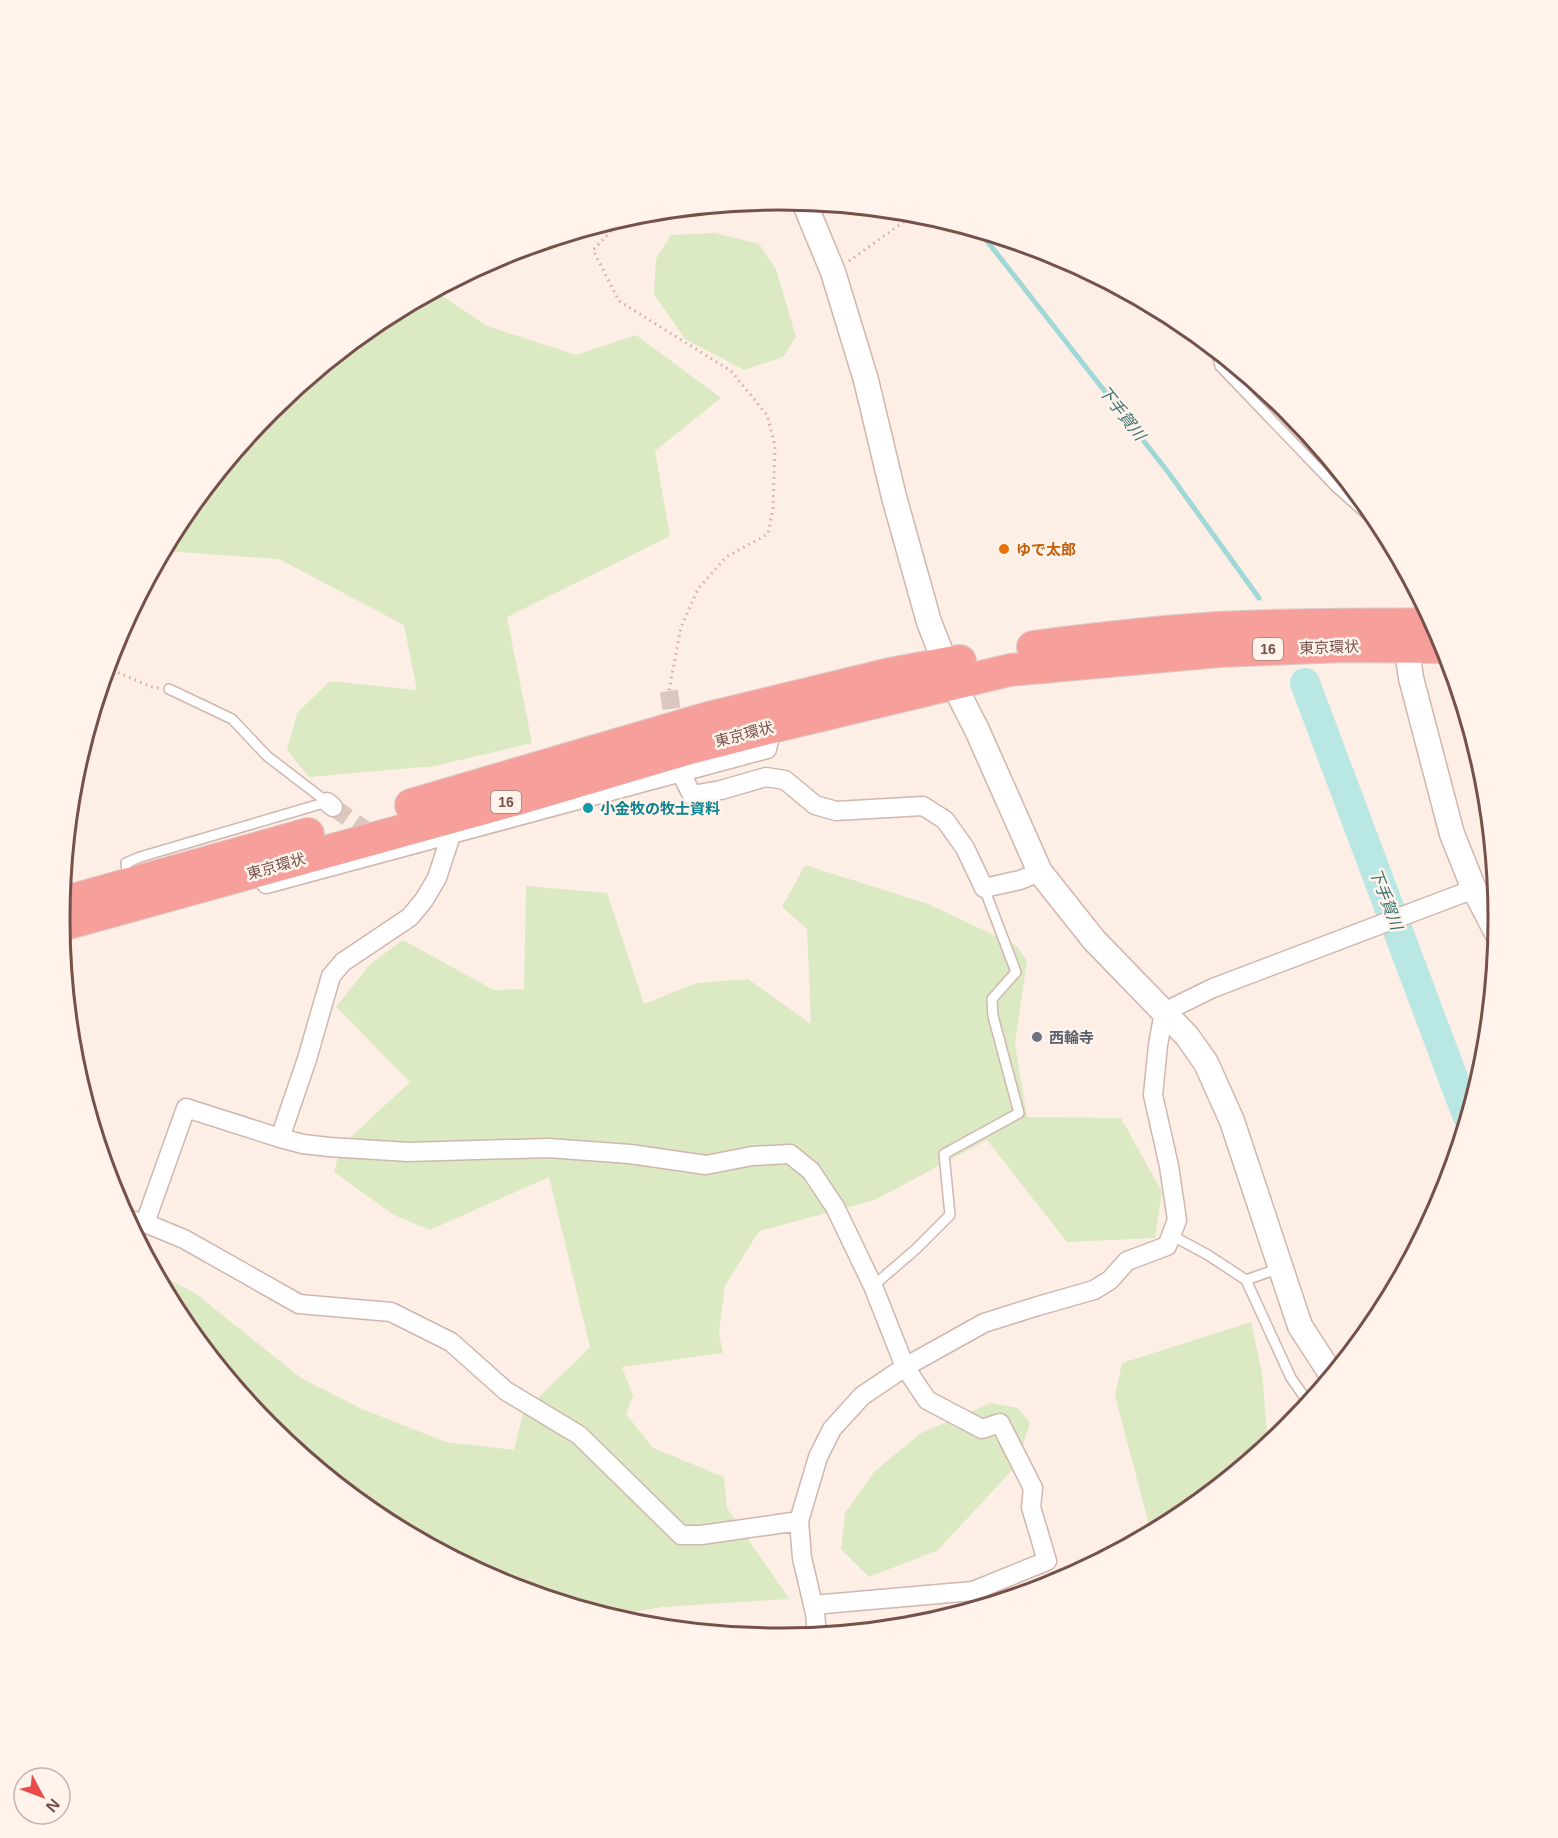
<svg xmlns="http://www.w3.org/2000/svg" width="1558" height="1838" viewBox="0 0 1558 1838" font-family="Helvetica,'Noto Sans JP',sans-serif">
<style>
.green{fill:#dbeac3}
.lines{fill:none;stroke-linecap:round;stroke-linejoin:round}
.stream{stroke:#9fd8d6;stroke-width:5}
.river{stroke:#b9e7e4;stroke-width:30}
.street-tunnel{stroke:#dbc7be;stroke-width:18;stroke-dasharray:18 9;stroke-linecap:butt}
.lane-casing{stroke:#d0b6ae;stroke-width:12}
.street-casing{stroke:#d0b6ae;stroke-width:21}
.secondary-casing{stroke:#d3b5ab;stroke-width:27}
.highway-casing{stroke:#d9cecc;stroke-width:34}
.path{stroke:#d7a99f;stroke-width:3;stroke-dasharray:1.5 4.5;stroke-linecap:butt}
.lane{stroke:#fff;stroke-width:9}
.street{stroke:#fff;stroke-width:18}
.secondary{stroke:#fff;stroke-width:24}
.highway{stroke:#f7a09b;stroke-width:32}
.food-dot{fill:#e8710a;stroke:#fff3eb;stroke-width:2}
.culture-dot{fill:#0f9aa8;stroke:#fff3eb;stroke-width:2}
.worship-dot{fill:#6b7280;stroke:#fff3eb;stroke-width:2}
.labels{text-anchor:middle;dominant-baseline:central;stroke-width:5;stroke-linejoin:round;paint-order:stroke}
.shield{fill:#fff3eb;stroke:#9f817a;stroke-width:1.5}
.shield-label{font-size:14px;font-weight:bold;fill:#76504a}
.food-label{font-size:15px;font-weight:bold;fill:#c56008;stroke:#fff3eb;text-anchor:start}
.street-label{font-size:15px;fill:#76504a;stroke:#fff3eb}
.culture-label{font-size:15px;font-weight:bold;fill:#0d838f;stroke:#fff3eb;text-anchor:start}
.worship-label{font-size:15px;font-weight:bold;fill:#5b616d;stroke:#fff3eb;text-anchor:start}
.water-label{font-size:16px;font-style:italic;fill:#3a7472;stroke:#fff3eb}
.rim{fill:none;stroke:#76504a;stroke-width:3}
</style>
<rect width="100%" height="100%" fill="#fdefe5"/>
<path class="green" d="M 715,233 L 759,244 L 776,269 L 796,337 L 783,357 L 744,370 L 685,339 L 654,294 L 656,259 L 671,235 Z
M 435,291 L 487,326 L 576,355 L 636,335 L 721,398 L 655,451 L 670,536 L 507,617 L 532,743 L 435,766 L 309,777 L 287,750 L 297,713 L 330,681 L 417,690 L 404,625 L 279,559 L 164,551 L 181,519 L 271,410 L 380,321 Z
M 805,865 L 928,904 L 1017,946 L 1027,961 L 1015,1044 L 1027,1117 L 1121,1118 L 1162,1192 L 1155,1238 L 1067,1242 L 987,1140 L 875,1200 L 759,1231 L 725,1286 L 719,1333 L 723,1353 L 622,1367 L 633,1396 L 626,1414 L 653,1448 L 724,1477 L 727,1508 L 789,1599 L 662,1607 L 612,1616 L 504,1583 L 379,1517 L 270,1427 L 181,1318 L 158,1274 L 195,1293 L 301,1378 L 362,1409 L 446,1442 L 514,1450 L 523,1413 L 590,1347 L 549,1177 L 430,1230 L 394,1215 L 334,1172 L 341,1146 L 410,1082 L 336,1007 L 370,964 L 403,940 L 494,990 L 524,989 L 526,886 L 607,893 L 644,1004 L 697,983 L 748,979 L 811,1024 L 807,929 L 782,907 Z
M 1251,1322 L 1262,1373 L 1268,1444 L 1178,1517 L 1151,1532 L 1115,1396 L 1122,1363 Z
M 991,1403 L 1018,1408 L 1030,1423 L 1017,1465 L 938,1550 L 869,1577 L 841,1549 L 845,1513 L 874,1472 L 921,1433 Z
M 775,1629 L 777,1638 L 718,1632 Z"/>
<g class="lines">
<path class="stream" d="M 980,232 L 1168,472 L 1259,598"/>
<path class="river" d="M 1305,683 L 1467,1115"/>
<path class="street-tunnel" d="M 669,691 L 675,736
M 333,807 L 378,839"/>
<g class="lane-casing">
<path id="lane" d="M 1217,353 L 1220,366 L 1337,488 L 1381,527
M 128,880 L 126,863 L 140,857 L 327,802 L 267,756 L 232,719 L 169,689
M 1171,1235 L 1208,1255 L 1246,1280 L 1291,1378 L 1308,1402
M 1246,1280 L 1280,1268
M 873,1286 L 916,1249 L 950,1215 L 944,1154 L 1019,1113 L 993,1016 L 992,999 L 1016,972 L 984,888"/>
</g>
<g class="street-casing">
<path id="street" d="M 680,771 L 692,795 L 721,790 L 766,777 L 785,780 L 815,805 L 836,811 L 923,806 L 945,820 L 965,848 L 984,888 L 1020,880 L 1040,872
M 327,802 L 333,807
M 266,884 L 767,749 L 772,727
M 280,1138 L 307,1059 L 331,976 L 343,962 L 410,917 L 424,900 L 437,878 L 451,835
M 129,1220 L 145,1223 L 184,1239 L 299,1304 L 391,1312 L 451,1342 L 506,1391 L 579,1435 L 681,1535 L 701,1535 L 799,1521
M 145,1223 L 186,1108 L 280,1138 L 303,1144 L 329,1147 L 408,1152 L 548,1148 L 630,1154 L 706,1165 L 752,1156 L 790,1154 L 811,1171 L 835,1207 L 873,1286 L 905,1367 L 927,1400 L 982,1429 L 1000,1423 L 1033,1488 L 1031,1507 L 1047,1561 L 973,1591 L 813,1605
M 817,1634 L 815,1613 L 802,1558 L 799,1521 L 818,1457 L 832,1429 L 862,1396 L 905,1367 L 984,1323 L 1038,1306 L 1094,1290 L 1110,1280 L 1127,1261 L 1167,1246 L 1177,1220 L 1169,1166 L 1153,1095 L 1158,1045 L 1164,1012 L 1213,988 L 1474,889"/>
</g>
<g class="secondary-casing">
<path id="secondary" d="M 804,202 L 833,272 L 866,380 L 894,497 L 929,622 L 953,683 L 977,730 L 1040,872 L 1094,940 L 1187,1036 L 1206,1063 L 1232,1121 L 1300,1326 L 1331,1374
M 1404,630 L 1411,678 L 1452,834 L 1474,889 L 1497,933"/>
</g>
<g class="highway-casing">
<path id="highway" d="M 1033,647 C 1094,639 1156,632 1218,628 C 1290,624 1361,625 1433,624
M 411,805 L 708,718 L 890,674 L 960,661
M 62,903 L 308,834
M 61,925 L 517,799 L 690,748 L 772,727 L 1010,670 L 1220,651 L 1345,646 L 1444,647"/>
</g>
<path class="path" d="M 624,218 L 593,250 L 619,301 L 731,371 L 767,415 L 775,446 L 773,508 L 768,534 L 726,557 L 698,589 L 681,627 L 669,691
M 849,261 L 916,213
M 107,668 L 152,687 L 159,688"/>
<use href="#lane" class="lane"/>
<use href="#street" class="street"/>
<use href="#secondary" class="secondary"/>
<use href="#highway" class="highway"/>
</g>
<circle class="food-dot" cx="1004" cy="549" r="6"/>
<circle class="culture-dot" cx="588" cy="808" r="6"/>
<circle class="worship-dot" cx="1037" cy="1037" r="6"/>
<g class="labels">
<g class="shield">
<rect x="1253" y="638" width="30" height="22" rx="4.5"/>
<rect x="491" y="791" width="30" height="22" rx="4.5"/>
</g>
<g class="shield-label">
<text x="1268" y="649">16</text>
<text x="506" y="802">16</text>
</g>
<g class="food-label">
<text x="1016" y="549">ゆで太郎</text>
</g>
<g class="street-label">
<text transform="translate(1329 647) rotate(-2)">東京環状</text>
<text transform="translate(744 734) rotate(-15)">東京環状</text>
<text transform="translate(276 866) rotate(-16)">東京環状</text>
</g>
<g class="culture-label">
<text x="600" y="808">小金牧の牧士資料</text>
</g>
<g class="worship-label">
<text x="1049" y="1037">西輪寺</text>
</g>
<g class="water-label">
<text transform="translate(1122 413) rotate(52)">下手賀川</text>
<text transform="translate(1386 899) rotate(69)">下手賀川</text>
</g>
</g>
<path d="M0 0H1558V1838H0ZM778 210H780A708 708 0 0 1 1488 918V920A708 708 0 0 1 780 1628H778A708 708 0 0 1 70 920V918A708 708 0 0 1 778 210Z" fill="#fff3eb" fill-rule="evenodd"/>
<path class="rim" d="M778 210H780A708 708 0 0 1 1488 918V920A708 708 0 0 1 780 1628H778A708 708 0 0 1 70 920V918A708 708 0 0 1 778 210Z"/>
<g transform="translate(42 1796) rotate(131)"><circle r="28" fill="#fff3eb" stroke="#c8b2ab" stroke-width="1.5"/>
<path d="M0-4.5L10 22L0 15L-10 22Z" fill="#e84b49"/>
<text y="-9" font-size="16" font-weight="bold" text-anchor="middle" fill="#76504a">N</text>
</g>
</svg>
